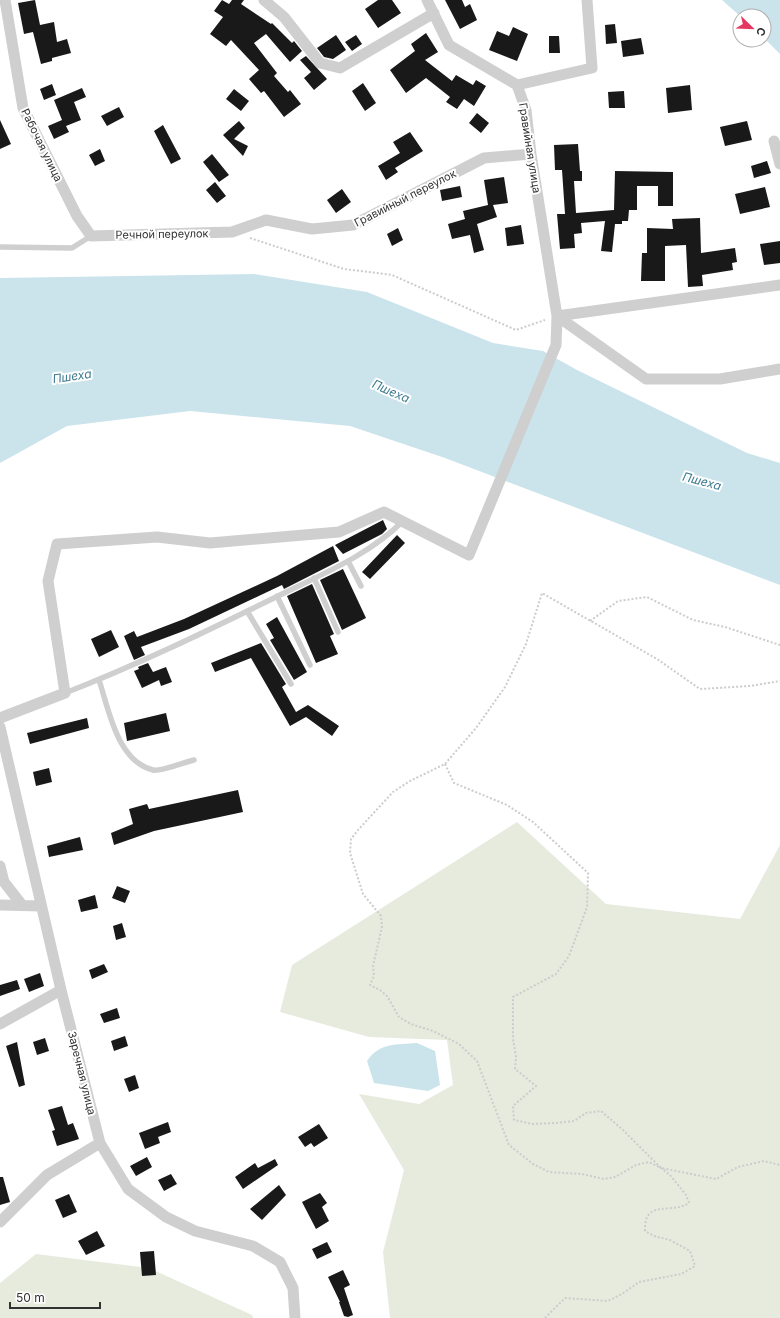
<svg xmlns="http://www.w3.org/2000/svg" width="780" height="1318" viewBox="0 0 780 1318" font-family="Inter,sans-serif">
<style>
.green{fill:#e7ebde}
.water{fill:#cbe4ec}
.building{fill:#191919}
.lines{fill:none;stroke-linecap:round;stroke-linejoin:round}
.path{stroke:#ccc;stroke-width:2;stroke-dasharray:2 2;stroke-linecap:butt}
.service{stroke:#cfcfcf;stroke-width:5.5}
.minor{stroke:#cfcfcf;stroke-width:11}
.labels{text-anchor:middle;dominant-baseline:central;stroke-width:4;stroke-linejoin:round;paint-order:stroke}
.street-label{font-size:11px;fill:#323232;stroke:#fff}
.water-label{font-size:12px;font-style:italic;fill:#3d7c8f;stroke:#fff}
</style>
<rect width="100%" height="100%" fill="#fff"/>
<path class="green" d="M 517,822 L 606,904 L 740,919 L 780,845 L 780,1318 L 390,1318 L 383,1252 L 404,1170 L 359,1094 L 419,1104 L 453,1085 L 447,1040 L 369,1037 L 280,1012 L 292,965 Z
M 36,1254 L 149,1268 L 252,1315 L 253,1318 L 0,1318 L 0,1283 Z"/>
<path class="water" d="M 722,0 L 780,0 L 780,54 L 764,38 L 764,16 L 740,16 Z
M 254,274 L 367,292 L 493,343 L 543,351 L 577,370 L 747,453 L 780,463 L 780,585 L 445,458 L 350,426 L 190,411 L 67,426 L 0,463 L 0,278 Z
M 417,1043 L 435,1051 L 440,1085 L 428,1091 L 374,1083 L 367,1061 C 380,1042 396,1045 417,1043 Z"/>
<path class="building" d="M 35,0 L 40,25 L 54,22 L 57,42 L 67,39 L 71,53 L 52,58 L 52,61 L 41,64 L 33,32 L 24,34 L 18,3 Z
M 222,0 L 229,4 L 232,0 L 244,0 L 241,4 L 271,24 L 272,23 L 292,43 L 294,41 L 302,51 L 290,62 L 266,34 L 254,43 L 277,73 L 274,76 L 288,92 L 290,90 L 301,104 L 284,117 L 264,91 L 261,93 L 249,79 L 259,70 L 231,40 L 226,46 L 210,34 L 223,17 L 214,11 Z
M 378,0 L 392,0 L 401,13 L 378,28 L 365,9 Z
M 445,0 L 462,0 L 465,7 L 470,4 L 477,20 L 460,29 Z
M 615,24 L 617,43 L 606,44 L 605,25 Z
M 513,27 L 528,34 L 517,61 L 489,50 L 497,31 L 509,36 Z
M 426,33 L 438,52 L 425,60 L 452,81 L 456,75 L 473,85 L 476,80 L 486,86 L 474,106 L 464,99 L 457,109 L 446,102 L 450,97 L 426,78 L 406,93 L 390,70 L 415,51 L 411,44 Z
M 336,35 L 346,50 L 333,59 L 324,57 L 317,48 Z
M 356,35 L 362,44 L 352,51 L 345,42 Z
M 549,36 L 559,36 L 560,53 L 549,53 Z
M 641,38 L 644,54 L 623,57 L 621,41 Z
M 306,56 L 327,79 L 314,90 L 304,78 L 311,72 L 300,60 Z
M 363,83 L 376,103 L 365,111 L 352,91 Z
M 52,84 L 56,95 L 44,100 L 40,89 Z
M 690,85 L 692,110 L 668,113 L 666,88 Z
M 82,88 L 86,97 L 74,102 L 81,120 L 66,126 L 69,132 L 54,139 L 48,126 L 62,120 L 54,100 Z
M 234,89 L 249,101 L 241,111 L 226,99 Z
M 624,91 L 625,108 L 609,108 L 608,92 Z
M 119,107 L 124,117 L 107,126 L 101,116 Z
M 477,113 L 489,123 L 481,133 L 469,123 Z
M 0,120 L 11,144 L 0,149 Z
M 239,121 L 245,128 L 234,139 L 248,146 L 243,156 L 223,135 Z
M 747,121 L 752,140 L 725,146 L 720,127 Z
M 163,125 L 181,159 L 171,164 L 154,131 Z
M 410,132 L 423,151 L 395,168 L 398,172 L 386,180 L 378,166 L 400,153 L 393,142 Z
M 578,144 L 580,171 L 582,171 L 582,181 L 574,181 L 576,213 L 614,210 L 615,171 L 673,172 L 673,206 L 658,206 L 658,186 L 637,186 L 637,210 L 629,210 L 628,221 L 622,221 L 622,224 L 615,224 L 612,252 L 601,251 L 605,221 L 581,223 L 582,233 L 574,234 L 575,248 L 560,249 L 557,214 L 565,214 L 562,170 L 555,170 L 554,145 Z
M 100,149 L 105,161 L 95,166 L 89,155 Z
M 212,154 L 229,175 L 219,182 L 203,162 Z
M 767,161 L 771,173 L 754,178 L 751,166 Z
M 504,177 L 508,203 L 493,205 L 497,217 L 477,224 L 484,250 L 474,253 L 470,235 L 452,239 L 448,224 L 465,219 L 463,211 L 488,205 L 484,180 Z
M 215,182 L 226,196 L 217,203 L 206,190 Z
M 460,186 L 462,197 L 442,201 L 440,190 Z
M 765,187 L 770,207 L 740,214 L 735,194 Z
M 342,189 L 351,202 L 336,213 L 327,200 Z
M 700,218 L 701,253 L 735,248 L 737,262 L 732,263 L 733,270 L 702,275 L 703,286 L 688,287 L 686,245 L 665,246 L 665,281 L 641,281 L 642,253 L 647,253 L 647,228 L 673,229 L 672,219 Z
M 521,225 L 524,244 L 507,246 L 505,228 Z
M 398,228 L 403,240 L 392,246 L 387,234 Z
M 780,241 L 780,263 L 764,265 L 760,244 Z
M 383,520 L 387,529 L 382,534 L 343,554 L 335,545 Z
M 397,535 L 405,543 L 370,579 L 362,572 Z
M 333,546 L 339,561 L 284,589 L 282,585 L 189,629 L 141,647 L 145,655 L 134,660 L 124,636 L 134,631 L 137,637 L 184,619 L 277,576 Z
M 343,569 L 366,618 L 342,630 L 320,580 Z
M 312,584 L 334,634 L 330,636 L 338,654 L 316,663 L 287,596 Z
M 277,617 L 307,672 L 294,680 L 270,640 L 274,638 L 266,624 Z
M 111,630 L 119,647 L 99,657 L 91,639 Z
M 261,643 L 286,684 L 282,687 L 296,712 L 308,705 L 339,726 L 332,736 L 306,717 L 290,726 L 251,658 L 215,672 L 211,663 Z
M 148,663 L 153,672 L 166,667 L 172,682 L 161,686 L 159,680 L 142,688 L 134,671 L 139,669 L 138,667 Z
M 166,713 L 170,731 L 127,741 L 124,723 Z
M 87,718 L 89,728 L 30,744 L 27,733 Z
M 49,768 L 52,782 L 36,786 L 33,772 Z
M 238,790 L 243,812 L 154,831 L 114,845 L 111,833 L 133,824 L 129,809 L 147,804 L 149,809 Z
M 80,837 L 83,850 L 49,857 L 47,846 Z
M 117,886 L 130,891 L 125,903 L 112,898 Z
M 95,895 L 98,908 L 81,912 L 78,900 Z
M 122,923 L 126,937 L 116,940 L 113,926 Z
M 104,964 L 108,972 L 92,979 L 89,970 Z
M 40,973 L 44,986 L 29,992 L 24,979 Z
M 17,980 L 20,989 L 0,996 L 0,985 Z
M 117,1008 L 120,1018 L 104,1023 L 100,1014 Z
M 125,1036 L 128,1046 L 114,1051 L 111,1041 Z
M 45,1038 L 49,1051 L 37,1055 L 33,1042 Z
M 17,1042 L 25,1085 L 19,1087 L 6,1046 Z
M 135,1075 L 139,1088 L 129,1092 L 124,1079 Z
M 62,1106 L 68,1125 L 73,1123 L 79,1139 L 57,1146 L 52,1131 L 55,1130 L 48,1110 Z
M 168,1122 L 171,1132 L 158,1137 L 160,1143 L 145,1149 L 139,1133 Z
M 319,1124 L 328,1138 L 314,1147 L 311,1143 L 305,1147 L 298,1137 Z
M 147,1157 L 152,1167 L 136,1176 L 130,1166 Z
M 275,1159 L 278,1165 L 243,1189 L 235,1177 L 255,1163 L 258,1168 Z
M 171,1174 L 177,1184 L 164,1191 L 158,1180 Z
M 0,1177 L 3,1177 L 10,1202 L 0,1205 Z
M 279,1185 L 286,1195 L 262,1220 L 250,1209 Z
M 320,1193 L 327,1203 L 322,1207 L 329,1221 L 316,1229 L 302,1202 Z
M 69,1194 L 77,1212 L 63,1218 L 55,1200 Z
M 97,1231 L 105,1246 L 86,1255 L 78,1241 Z
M 327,1242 L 332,1252 L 317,1259 L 312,1249 Z
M 154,1251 L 156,1275 L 142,1276 L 140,1252 Z
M 343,1270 L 350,1285 L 344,1288 L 353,1315 L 348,1317 L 344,1316 L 339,1302 L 340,1302 L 328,1277 Z"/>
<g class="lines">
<path class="path" d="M 250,238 L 344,269 L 392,275 L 516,330 L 545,320
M 590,621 L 618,601 L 647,597 L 693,620 L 725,627 L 780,645
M 445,764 L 454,783 L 507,805 L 533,822 L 588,873 L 587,907 L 569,956 L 556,974 L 513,997 L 513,1039 L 516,1057 L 515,1069 L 536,1086 L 513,1106 L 514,1120 L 533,1124 L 555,1123 L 574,1121 L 586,1113 L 601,1111 L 623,1130 L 661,1168 L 716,1179 L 738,1167 L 764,1161 L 780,1165
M 545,1318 L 565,1298 L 608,1301 L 622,1294 L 639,1282 L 681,1274 L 695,1266 L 690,1251 L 670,1240 L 654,1236 L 645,1231 C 644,1198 671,1215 689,1203 L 686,1195 L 670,1175 L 661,1168 L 649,1162 L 636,1165 L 615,1177 L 604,1179 L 582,1174 L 549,1172 L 533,1164 L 509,1145 L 477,1061 L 459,1044 L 433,1031 L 411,1024 L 399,1017 L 387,996 L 380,990 L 370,985 L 374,976 L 373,966 L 382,927 L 381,916 L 363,894 L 350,853 L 351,839 L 358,830 L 393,792 L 410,781 L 445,764 L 476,728 L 505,687 L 526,644 L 542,593 L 657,659 L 700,689 L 750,686 L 780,681"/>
<path class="service" d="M 0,247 L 72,248 L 91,236
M 348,561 L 361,586
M 314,578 L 338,632
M 277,596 L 310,665
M 247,611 L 291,684
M 99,680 C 109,710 117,761 153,770 C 160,772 185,762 194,760
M 65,693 C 137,665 207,631 276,597 C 320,575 368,556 403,521"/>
<path class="minor" d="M 5,0 L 23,108 L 77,216 L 91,236 L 232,232 L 266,220 L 312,229 L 353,225 L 484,158 L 531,154
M 264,0 L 284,17 L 320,63 L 340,68 L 434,13
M 517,85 L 592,68 L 587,0
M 774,141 L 780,164
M 557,316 L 646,379 L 720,379 L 780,369
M 557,316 L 780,285
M 0,718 L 65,693 L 48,581 L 57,544 L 157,537 L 210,543 L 339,532 L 384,512 L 469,555 L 556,345 L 557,316 L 531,154 L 526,110 L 517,85 L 449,45 L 427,0
M 0,727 L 61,990 L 100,1143 L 128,1189 L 166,1217 L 195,1231 L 253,1246 L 280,1262 L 293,1288 L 295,1318
M 0,866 L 4,882 L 22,905
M 0,905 L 41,906
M 0,1024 L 61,990
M 0,1222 L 47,1175 L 100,1143"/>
</g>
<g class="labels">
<g class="street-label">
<text transform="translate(42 145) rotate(64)">Рабочая улица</text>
<text transform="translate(530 148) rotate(81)">Гравийная улица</text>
<text transform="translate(405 198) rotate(-27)">Гравийный переулок</text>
<text transform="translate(162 234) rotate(-1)">Речной переулок</text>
<text transform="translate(82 1073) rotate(76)">Заречная улица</text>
</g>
<g class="water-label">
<text transform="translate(72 376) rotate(-8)">Пшеха</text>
<text transform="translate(391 391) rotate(24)">Пшеха</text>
<text transform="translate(702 481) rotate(15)">Пшеха</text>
</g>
</g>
<g transform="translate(752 28) rotate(113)"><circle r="19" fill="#ffffff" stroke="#adadad"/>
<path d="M0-3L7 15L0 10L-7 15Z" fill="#e53860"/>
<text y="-6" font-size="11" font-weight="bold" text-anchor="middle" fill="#323232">С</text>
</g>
<path d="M10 1302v6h90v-6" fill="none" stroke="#323232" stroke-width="2"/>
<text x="16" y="1302" font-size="12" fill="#323232" stroke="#ffffff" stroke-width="3" paint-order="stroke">50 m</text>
</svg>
